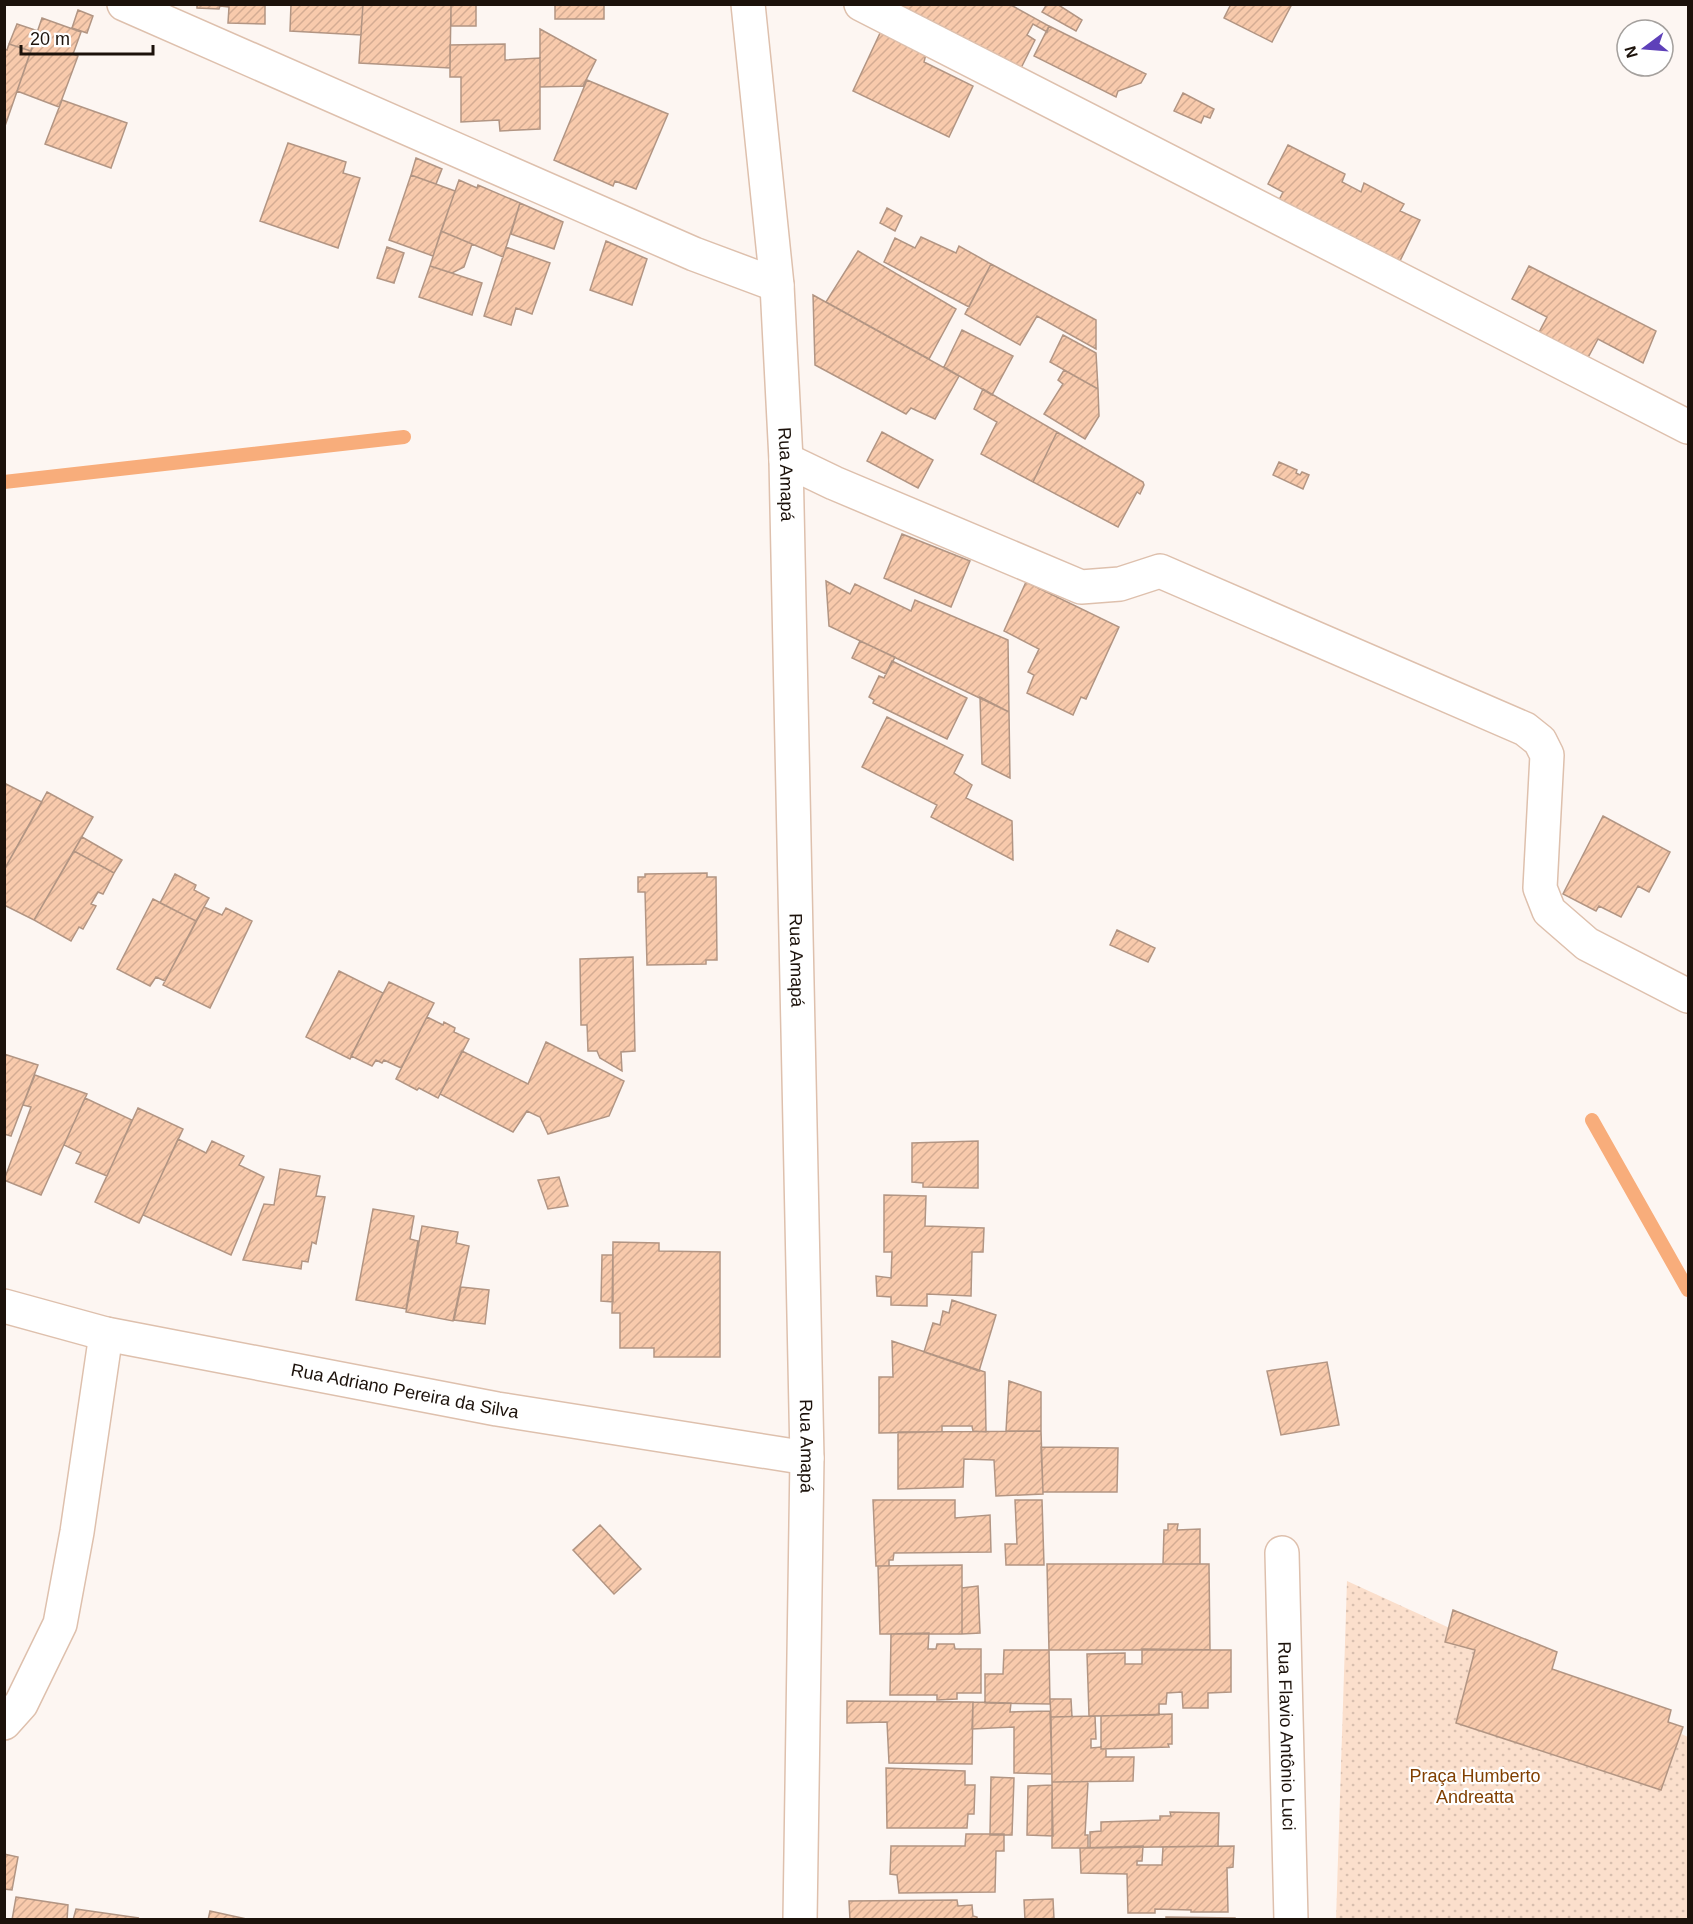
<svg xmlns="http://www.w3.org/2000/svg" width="1693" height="1924" viewBox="0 0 1693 1924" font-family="Arial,sans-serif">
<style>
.green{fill:url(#green-dots)}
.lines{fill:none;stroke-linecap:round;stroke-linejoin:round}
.stream{stroke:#f8ad7b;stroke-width:14}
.building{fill:url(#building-hatch);stroke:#b29583;stroke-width:1.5}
.minor-casing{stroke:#dec0ad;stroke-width:36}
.minor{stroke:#fff;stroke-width:33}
.labels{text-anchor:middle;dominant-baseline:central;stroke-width:4.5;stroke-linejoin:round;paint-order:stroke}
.street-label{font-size:18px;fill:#1c120b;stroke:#fff}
.park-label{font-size:18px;fill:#813f00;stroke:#fff}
</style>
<defs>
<pattern id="green-dots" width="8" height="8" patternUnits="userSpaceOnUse" patternTransform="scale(1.5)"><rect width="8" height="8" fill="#fbdfcc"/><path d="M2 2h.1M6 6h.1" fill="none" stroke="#d7beae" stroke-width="1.8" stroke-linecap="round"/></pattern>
<pattern id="building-hatch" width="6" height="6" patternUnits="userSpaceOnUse" patternTransform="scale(1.5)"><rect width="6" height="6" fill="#f8caac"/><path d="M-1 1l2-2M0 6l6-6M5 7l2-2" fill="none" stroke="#d4ac93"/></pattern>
</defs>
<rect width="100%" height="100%" fill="#fdf6f2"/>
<path class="green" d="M 1347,1581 L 1688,1737 L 1688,1919 L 1336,1920 Z"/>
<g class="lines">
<path class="stream" d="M 4,482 L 404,437
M 1592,1120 L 1688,1290"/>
</g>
<path class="building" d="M 197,4 L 265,4 L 265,24 L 228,23 L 229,7 L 220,6 L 219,9 L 197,8 Z
M 291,4 L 363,4 L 361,35 L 290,31 Z
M 363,4 L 451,4 L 450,68 L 359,63 Z
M 451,4 L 476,4 L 476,26 L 451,26 Z
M 555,4 L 604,4 L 604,19 L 555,19 Z
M 1009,4 L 1049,26 L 1047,32 L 1033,24 L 1027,35 L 1035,40 L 1019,72 L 891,5 Z
M 1047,4 L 1057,4 L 1082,20 L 1076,31 L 1042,12 Z
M 1231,4 L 1292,4 L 1272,42 L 1224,18 Z
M 78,10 L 93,16 L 87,33 L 72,28 Z
M 42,18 L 81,32 L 73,54 L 78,56 L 59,107 L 17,91 Z
M 17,24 L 38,31 L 31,51 L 9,44 Z
M 1049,26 L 1146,74 L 1141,83 L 1118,91 L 1116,97 L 1034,56 Z
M 540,29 L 596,60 L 583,86 L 540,87 Z
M 881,31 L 926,54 L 924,62 L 973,86 L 949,137 L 853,91 Z
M 9,44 L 31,51 L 5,126 L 4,49 L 7,50 Z
M 505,44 L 505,60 L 540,58 L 540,129 L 500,131 L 499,120 L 461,122 L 461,77 L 450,77 L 450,45 Z
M 587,80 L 668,114 L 636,189 L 615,181 L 613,186 L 554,160 Z
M 1183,93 L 1214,109 L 1210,118 L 1204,116 L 1201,123 L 1174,111 Z
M 62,100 L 127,123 L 111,168 L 45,144 Z
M 288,143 L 346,162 L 343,173 L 360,178 L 338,248 L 260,221 Z
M 1288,145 L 1345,174 L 1342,182 L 1361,192 L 1364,183 L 1404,204 L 1400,211 L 1420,220 L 1395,271 L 1273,212 L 1283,192 L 1268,184 Z
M 416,158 L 442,169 L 436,184 L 411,175 Z
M 411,175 L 455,191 L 433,256 L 389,240 Z
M 459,180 L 477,188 L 478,185 L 520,203 L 503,257 L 441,231 Z
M 520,203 L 563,222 L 554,249 L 511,234 Z
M 887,208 L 902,216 L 895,231 L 880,223 Z
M 441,231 L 472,244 L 464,267 L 452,273 L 430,266 Z
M 921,237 L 956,253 L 959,246 L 991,264 L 969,307 L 884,262 L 895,238 L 915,248 Z
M 606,241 L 647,259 L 632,305 L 590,290 Z
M 387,247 L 404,253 L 394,283 L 377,278 Z
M 506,247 L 550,263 L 532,314 L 516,308 L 511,325 L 484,316 Z
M 858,251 L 956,309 L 929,359 L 826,302 Z
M 991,264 L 1096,320 L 1096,349 L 1037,316 L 1020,345 L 965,314 Z
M 430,266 L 482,283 L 472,315 L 419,297 Z
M 1529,266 L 1656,331 L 1643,363 L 1598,339 L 1584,365 L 1535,340 L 1547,317 L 1512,299 Z
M 813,295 L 959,376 L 935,419 L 911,408 L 906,414 L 815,365 Z
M 962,330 L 1013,356 L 992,395 L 944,367 Z
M 1063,335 L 1096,353 L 1098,389 L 1050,362 Z
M 1064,370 L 1098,389 L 1099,416 L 1085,439 L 1044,414 L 1063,384 L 1058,380 Z
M 983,389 L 1057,432 L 1033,482 L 981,454 L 997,422 L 974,409 Z
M 882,432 L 933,460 L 918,488 L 867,461 Z
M 1057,432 L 1143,482 L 1144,485 L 1140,494 L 1137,492 L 1118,527 L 1033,482 Z
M 1279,462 L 1297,470 L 1296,473 L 1300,475 L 1302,472 L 1309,475 L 1303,489 L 1273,475 Z
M 902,534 L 970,561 L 951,607 L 884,578 Z
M 826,581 L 850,594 L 855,584 L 911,611 L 915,600 L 1008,640 L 1009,712 L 829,626 Z
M 1026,582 L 1119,627 L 1086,699 L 1081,697 L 1073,715 L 1027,693 L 1034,675 L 1028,672 L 1039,649 L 1004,631 Z
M 860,641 L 895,657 L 886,674 L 852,658 Z
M 892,661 L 967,698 L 947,739 L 873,703 L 874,700 L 869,697 L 879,676 L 884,678 Z
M 980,697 L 1009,712 L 1010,778 L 982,764 Z
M 887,717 L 963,755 L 954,773 L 972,785 L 966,798 L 1012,821 L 1013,860 L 931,817 L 937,805 L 862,767 Z
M 4,783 L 42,802 L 4,870 Z
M 47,792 L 93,817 L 34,920 L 4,905 L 4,870 Z
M 1603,816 L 1670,852 L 1649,892 L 1638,886 L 1621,917 L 1599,906 L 1596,911 L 1563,894 Z
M 82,837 L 122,860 L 114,873 L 74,851 Z
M 74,851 L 114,873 L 103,894 L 98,892 L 91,904 L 96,906 L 83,929 L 79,927 L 71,941 L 34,920 Z
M 707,873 L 707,877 L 716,877 L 717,960 L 706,960 L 706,964 L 647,965 L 645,892 L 638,892 L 638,877 L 645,877 L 645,874 Z
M 175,874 L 196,885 L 194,890 L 209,898 L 196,921 L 160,903 Z
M 153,899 L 196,921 L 165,981 L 156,977 L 150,986 L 117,969 Z
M 204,907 L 222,915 L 226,908 L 252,921 L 210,1008 L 163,985 Z
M 1117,930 L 1155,948 L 1148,962 L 1110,945 Z
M 633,957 L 635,1051 L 621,1052 L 622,1071 L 600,1058 L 597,1051 L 588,1051 L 587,1025 L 581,1025 L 580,959 Z
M 339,971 L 383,993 L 350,1059 L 306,1037 Z
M 389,982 L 434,1003 L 401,1068 L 384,1060 L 382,1063 L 376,1060 L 372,1066 L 351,1056 Z
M 427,1017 L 443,1025 L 444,1022 L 455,1028 L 454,1032 L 469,1039 L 438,1098 L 419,1088 L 417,1090 L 396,1079 Z
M 546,1042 L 624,1081 L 609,1116 L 548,1134 L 540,1117 L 527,1111 L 513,1132 L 440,1094 L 462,1051 L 528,1084 Z
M 4,1054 L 38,1065 L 11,1136 L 4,1134 Z
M 35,1075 L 87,1094 L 41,1195 L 4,1180 L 31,1107 L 23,1105 Z
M 85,1098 L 132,1120 L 107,1176 L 76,1163 L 81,1153 L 64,1145 Z
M 138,1108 L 183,1129 L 139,1223 L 95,1202 Z
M 178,1139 L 206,1153 L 212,1141 L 244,1156 L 239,1165 L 264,1177 L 231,1255 L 143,1215 Z
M 978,1141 L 978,1188 L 923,1187 L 923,1183 L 912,1182 L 912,1143 Z
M 280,1169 L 320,1176 L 316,1196 L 325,1197 L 316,1244 L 312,1242 L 308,1262 L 302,1261 L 301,1269 L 243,1260 L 264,1204 L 274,1205 Z
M 559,1177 L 568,1206 L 548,1209 L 538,1180 Z
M 884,1195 L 926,1196 L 925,1226 L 984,1228 L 983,1252 L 972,1252 L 971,1296 L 927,1294 L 927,1306 L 891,1305 L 891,1297 L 877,1296 L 876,1276 L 891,1278 L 892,1252 L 884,1252 Z
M 373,1209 L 414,1216 L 410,1239 L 418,1241 L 406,1309 L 356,1300 Z
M 422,1226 L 458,1232 L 456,1243 L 469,1246 L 453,1321 L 406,1312 Z
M 613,1242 L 659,1243 L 659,1251 L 720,1252 L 720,1357 L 654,1357 L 654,1348 L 620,1348 L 620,1313 L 612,1313 Z
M 602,1255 L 613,1255 L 613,1302 L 601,1301 Z
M 461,1287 L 489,1290 L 485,1324 L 454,1320 Z
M 952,1300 L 996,1315 L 979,1371 L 924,1352 L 933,1323 L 940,1325 L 943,1311 L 949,1313 Z
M 892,1341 L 985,1372 L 986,1432 L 973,1431 L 972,1426 L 942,1426 L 942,1432 L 879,1433 L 879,1377 L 893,1377 Z
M 1327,1362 L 1339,1425 L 1281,1435 L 1267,1371 Z
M 1009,1381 L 1041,1392 L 1041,1431 L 1006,1431 Z
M 1041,1431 L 1043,1494 L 996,1496 L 994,1460 L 964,1459 L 963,1487 L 898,1489 L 898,1432 Z
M 1041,1447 L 1118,1448 L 1117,1492 L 1043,1492 Z
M 873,1500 L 955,1500 L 955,1518 L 990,1515 L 991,1552 L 894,1553 L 893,1560 L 889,1560 L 889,1566 L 876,1566 Z
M 1015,1500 L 1042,1500 L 1044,1565 L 1006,1565 L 1005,1544 L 1017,1544 Z
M 1168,1524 L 1178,1524 L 1177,1530 L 1200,1529 L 1200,1564 L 1163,1564 L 1164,1530 L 1168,1530 Z
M 600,1525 L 641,1569 L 614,1594 L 573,1550 Z
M 1047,1564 L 1209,1564 L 1210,1650 L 1049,1650 Z
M 962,1565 L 962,1634 L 880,1634 L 878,1566 Z
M 978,1586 L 980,1633 L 962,1634 L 962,1588 Z
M 1453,1610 L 1557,1652 L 1552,1669 L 1671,1710 L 1668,1722 L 1683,1727 L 1661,1790 L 1456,1723 L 1475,1650 L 1445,1642 Z
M 929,1633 L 928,1649 L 936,1649 L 937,1644 L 954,1644 L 955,1649 L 981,1649 L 981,1693 L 957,1693 L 957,1699 L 937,1700 L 937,1695 L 890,1695 L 891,1634 Z
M 1142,1649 L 1231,1650 L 1231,1692 L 1208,1693 L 1208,1708 L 1183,1708 L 1182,1692 L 1167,1693 L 1166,1704 L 1159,1704 L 1159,1715 L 1089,1716 L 1087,1654 L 1125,1653 L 1125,1664 L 1142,1664 Z
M 1004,1650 L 1049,1650 L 1050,1704 L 985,1703 L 985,1674 L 1003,1674 Z
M 1050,1699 L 1071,1699 L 1072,1717 L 1051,1717 Z
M 847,1701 L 973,1702 L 972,1764 L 889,1763 L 887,1722 L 847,1723 Z
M 973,1702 L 1011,1703 L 1010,1712 L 1050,1711 L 1052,1774 L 1014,1773 L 1014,1727 L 972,1729 Z
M 1172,1714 L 1172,1744 L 1168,1744 L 1169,1747 L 1101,1749 L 1101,1716 Z
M 1095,1716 L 1096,1739 L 1091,1739 L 1091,1748 L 1101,1747 L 1101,1749 L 1106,1749 L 1106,1757 L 1134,1757 L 1133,1781 L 1052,1782 L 1051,1717 Z
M 886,1768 L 965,1771 L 965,1785 L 975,1785 L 974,1814 L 968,1814 L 967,1828 L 887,1828 Z
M 991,1777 L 1014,1778 L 1012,1835 L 990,1835 Z
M 1052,1782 L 1088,1782 L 1085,1835 L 1088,1835 L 1088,1848 L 1052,1848 Z
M 1052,1785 L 1053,1836 L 1027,1835 L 1028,1786 Z
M 1170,1812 L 1219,1813 L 1218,1846 L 1090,1848 L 1090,1832 L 1101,1831 L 1101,1822 L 1160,1820 L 1160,1816 L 1171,1816 Z
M 966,1834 L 1004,1834 L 1004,1851 L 996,1851 L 995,1892 L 899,1893 L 897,1875 L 890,1874 L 891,1846 L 965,1846 Z
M 1143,1846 L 1142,1861 L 1137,1861 L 1137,1865 L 1162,1865 L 1163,1847 L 1234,1846 L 1233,1867 L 1227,1868 L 1228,1912 L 1191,1912 L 1191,1910 L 1155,1909 L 1155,1913 L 1128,1913 L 1127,1874 L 1081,1873 L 1080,1848 Z
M 4,1854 L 18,1857 L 12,1890 L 4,1889 Z
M 16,1897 L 68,1905 L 67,1920 L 12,1920 Z
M 1053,1899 L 1054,1919 L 1025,1920 L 1024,1900 Z
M 957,1900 L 958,1906 L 972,1905 L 973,1916 L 977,1917 L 977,1920 L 850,1920 L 849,1901 Z
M 76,1909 L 139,1918 L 73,1920 Z
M 210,1911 L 251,1920 L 208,1920 Z
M 1166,1917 L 1235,1918 L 1235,1920 L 1166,1920 Z"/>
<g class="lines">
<g class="minor-casing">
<g id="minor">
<path d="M 124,4 L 694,254 L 777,285"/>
<path id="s1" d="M 748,4 L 777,285 L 786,460 L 807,1458 L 800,1920"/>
<path d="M 861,4 L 1688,427"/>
<path d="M 786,460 L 834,483 L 1081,587 L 1120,584 L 1160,571 L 1525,729 L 1540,741 L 1547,755 L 1540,888 L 1549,911 L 1587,944 L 1688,996"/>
<path id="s2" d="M 4,1306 L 106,1334 L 497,1409 L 807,1458"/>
<path id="s3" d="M 1282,1553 L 1291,1920"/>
<path d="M 4,1723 L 21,1704 L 60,1624 L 77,1532 L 106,1334"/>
</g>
</g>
<use href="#minor" class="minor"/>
</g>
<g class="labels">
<g class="street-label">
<text stroke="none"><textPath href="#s1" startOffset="472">Rua Amapá</textPath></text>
<text stroke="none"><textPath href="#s1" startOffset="958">Rua Amapá</textPath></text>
<text stroke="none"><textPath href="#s2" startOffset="410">Rua Adriano Pereira da Silva</textPath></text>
<text stroke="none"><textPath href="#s1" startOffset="1444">Rua Amapá</textPath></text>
<text stroke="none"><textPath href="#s3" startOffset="183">Rua Flavio Antônio Luci</textPath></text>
</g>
<g class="park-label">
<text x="1475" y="1776">Praça Humberto<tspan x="1475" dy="21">Andreatta</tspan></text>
</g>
</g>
<rect width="1693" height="1924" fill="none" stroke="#1c120b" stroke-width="12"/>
<g transform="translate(1645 48) rotate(254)"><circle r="28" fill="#ffffff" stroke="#a4a09d" stroke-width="1.5"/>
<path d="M0-4.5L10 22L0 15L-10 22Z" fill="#5e40b9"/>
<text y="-9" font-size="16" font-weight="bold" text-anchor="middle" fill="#1c120b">N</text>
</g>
<path d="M21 45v9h132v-9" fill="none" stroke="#1c120b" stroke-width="3"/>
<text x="30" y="45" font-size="18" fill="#1c120b" stroke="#ffffff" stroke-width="4.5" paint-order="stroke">20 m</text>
</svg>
